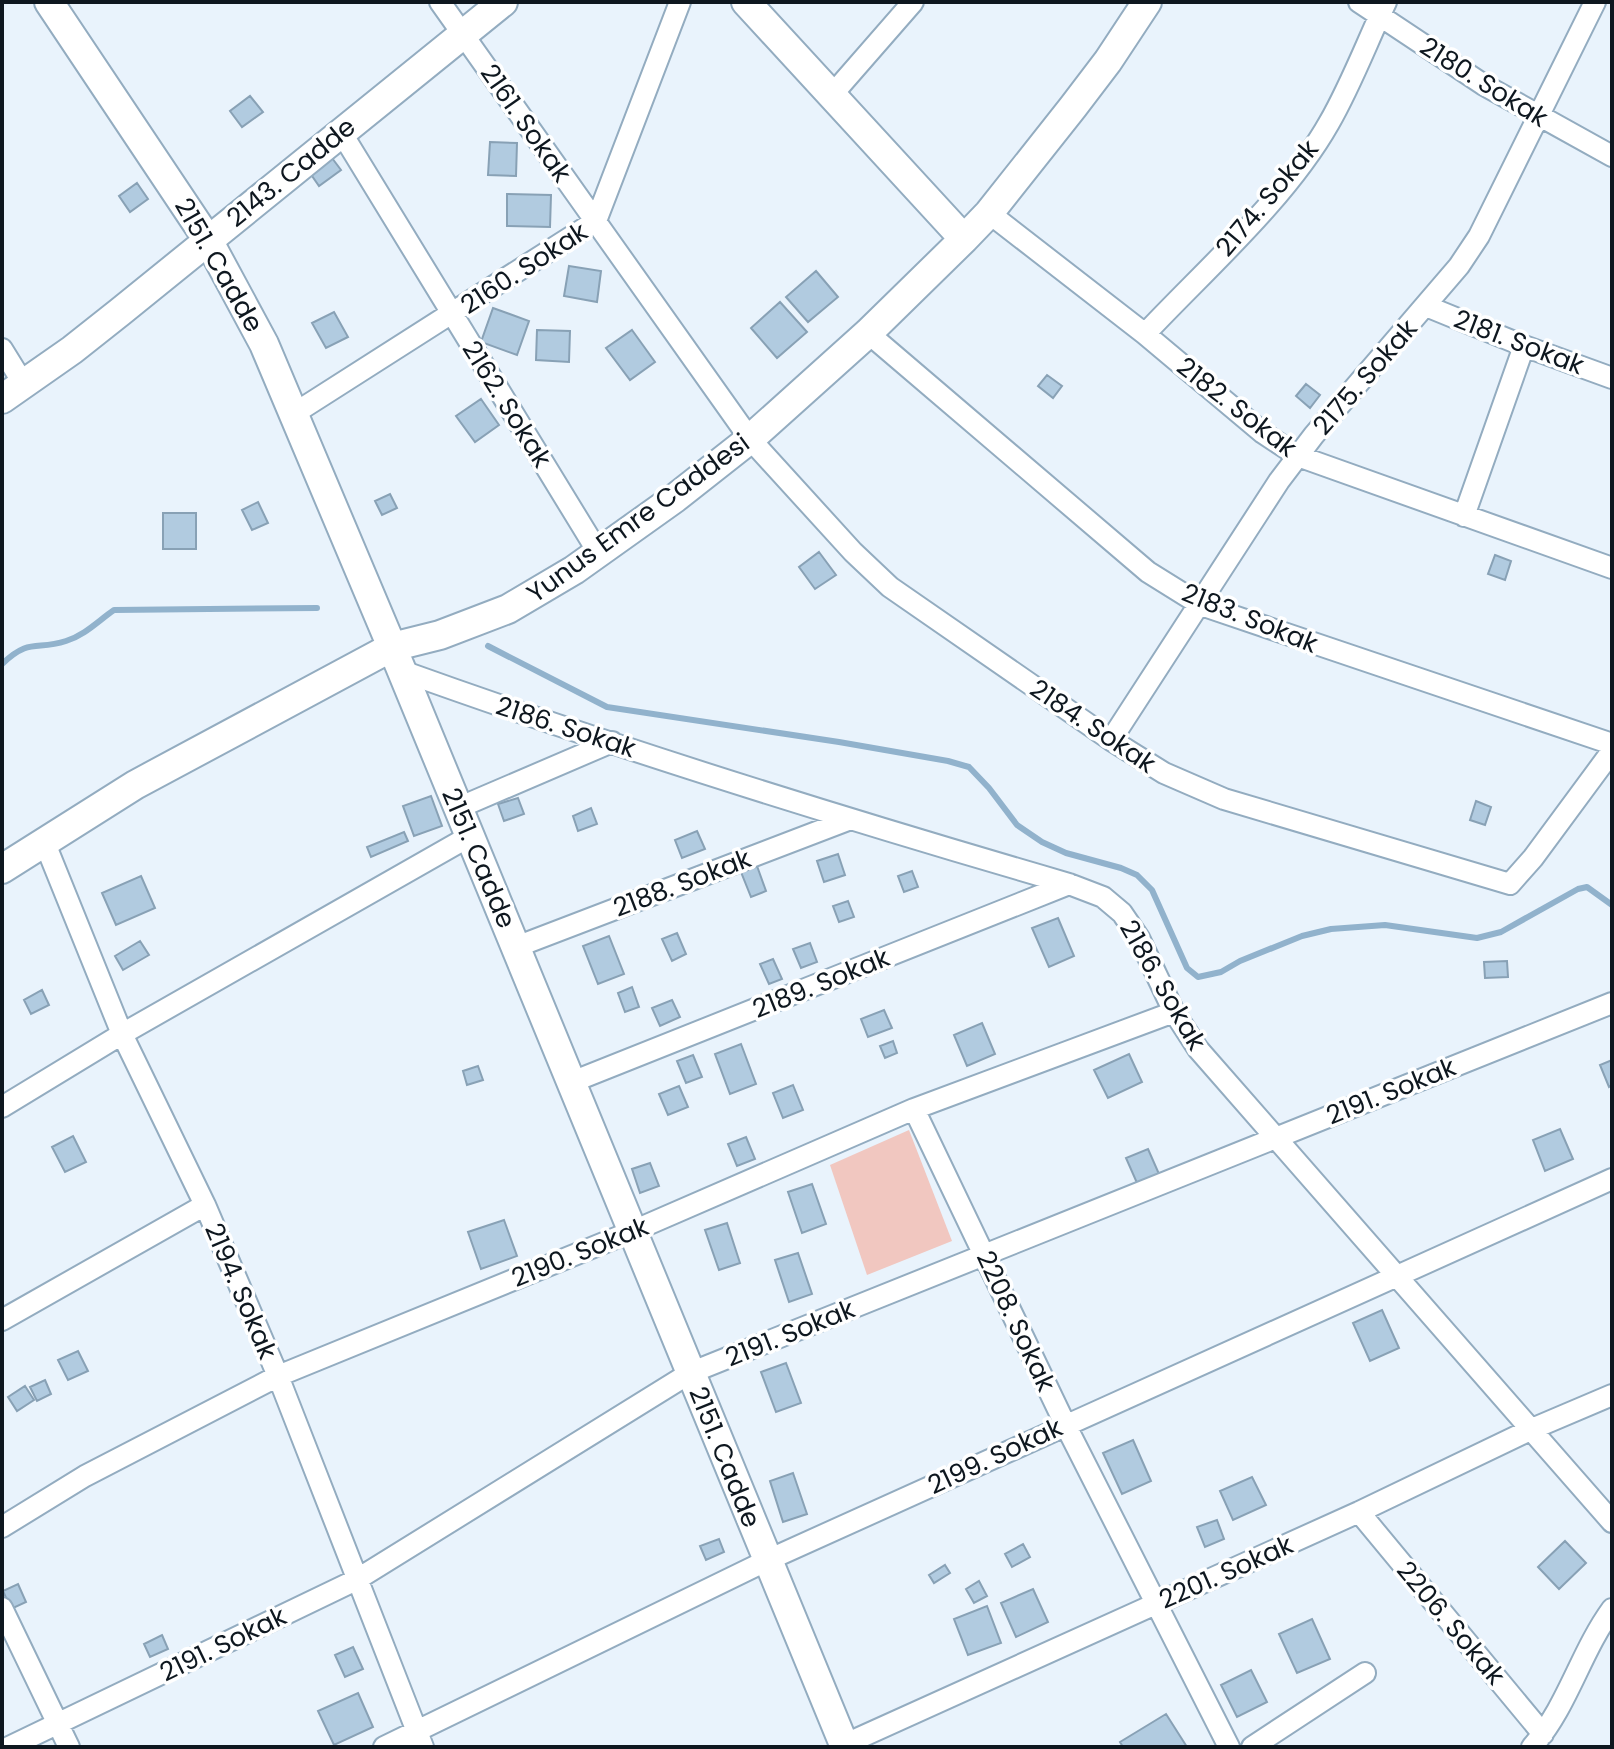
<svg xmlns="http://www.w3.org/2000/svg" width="1614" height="1749" viewBox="0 0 1614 1749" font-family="Poppins,sans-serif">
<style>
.green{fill:#f1c7c0}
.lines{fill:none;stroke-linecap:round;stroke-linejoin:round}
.stream{stroke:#91b2cc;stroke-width:6}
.building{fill:#b1cbe0;stroke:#88a1b5;stroke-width:2}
.street-casing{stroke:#93acc0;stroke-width:24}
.secondary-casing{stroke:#93acc0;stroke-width:32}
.street{stroke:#fff;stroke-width:20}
.secondary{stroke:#fff;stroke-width:28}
.labels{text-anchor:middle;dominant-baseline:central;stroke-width:7;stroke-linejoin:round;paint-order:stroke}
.street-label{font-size:26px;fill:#0e171f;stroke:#fff}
</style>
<rect width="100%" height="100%" fill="#e9f3fc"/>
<path class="green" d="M 909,1130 L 952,1241 L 867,1275 L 830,1165 Z"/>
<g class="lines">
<path class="stream" d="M 488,646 L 607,707 L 839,742 L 948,761 L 969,767 L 989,788 L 1017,825 L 1042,842 L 1066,853 L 1121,868 L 1137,875 L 1152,890 L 1187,968 L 1198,977 L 1221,972 L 1240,961 L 1302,936 L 1331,929 L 1385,925 L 1477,938 L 1501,932 L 1578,889 L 1587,887 L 1612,905
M 2,664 C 31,637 36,651 66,641 C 85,635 98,621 114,610 L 317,608"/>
</g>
<path class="building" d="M 250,96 L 263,112 L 242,127 L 230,111 Z
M 490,142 L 517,143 L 516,176 L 488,175 Z
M 332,158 L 341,170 L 319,186 L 310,173 Z
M 137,183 L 148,199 L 130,212 L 119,196 Z
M 507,194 L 551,195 L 550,227 L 507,226 Z
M 569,266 L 601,271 L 597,302 L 564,296 Z
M 816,271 L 838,297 L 808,322 L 786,297 Z
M 780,302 L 807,332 L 777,358 L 751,328 Z
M 493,308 L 529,321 L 517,355 L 481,342 Z
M 334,312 L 348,337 L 326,348 L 312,323 Z
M 537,330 L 570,331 L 569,362 L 536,360 Z
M 632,330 L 655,362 L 630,380 L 606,348 Z
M 1047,375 L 1062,386 L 1053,398 L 1038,386 Z
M 1306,384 L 1320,395 L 1310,408 L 1296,396 Z
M 481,399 L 499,425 L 475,442 L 456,416 Z
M 390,494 L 397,508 L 382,515 L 375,501 Z
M 258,502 L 268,523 L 252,530 L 242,510 Z
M 163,513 L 196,513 L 196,549 L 163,549 Z
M 819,552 L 836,575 L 815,589 L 799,567 Z
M 1495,555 L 1511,561 L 1505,580 L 1488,574 Z
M 431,796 L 442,826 L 414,836 L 403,806 Z
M 518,798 L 524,814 L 504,821 L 498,804 Z
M 1476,801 L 1491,807 L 1485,825 L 1470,820 Z
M 591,808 L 597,824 L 578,831 L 573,816 Z
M 697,831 L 705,849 L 682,858 L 675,840 Z
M 404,832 L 408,841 L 371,857 L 367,847 Z
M 838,854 L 845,875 L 824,882 L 817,861 Z
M 757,866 L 766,891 L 751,897 L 741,872 Z
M 912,871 L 918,887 L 904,892 L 898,876 Z
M 141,876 L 155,908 L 116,925 L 102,893 Z
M 848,901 L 854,917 L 839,922 L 833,906 Z
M 1058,918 L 1074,956 L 1049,967 L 1032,928 Z
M 677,933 L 686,954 L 672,961 L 662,939 Z
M 609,936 L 624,974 L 598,984 L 583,946 Z
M 140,941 L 149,955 L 123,970 L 115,956 Z
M 810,943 L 817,962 L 801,968 L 793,949 Z
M 773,959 L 782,979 L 769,984 L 760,964 Z
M 1507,961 L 1508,977 L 1485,978 L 1484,962 Z
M 632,987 L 639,1007 L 625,1012 L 618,993 Z
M 42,990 L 49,1005 L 31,1014 L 24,1000 Z
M 672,1000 L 680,1017 L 660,1026 L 652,1008 Z
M 884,1010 L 892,1028 L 868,1037 L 861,1019 Z
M 982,1023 L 995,1054 L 967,1066 L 954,1035 Z
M 893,1041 L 897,1053 L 885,1058 L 880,1046 Z
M 741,1044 L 756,1084 L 730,1094 L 715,1054 Z
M 1129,1054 L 1142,1082 L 1108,1098 L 1094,1070 Z
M 693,1055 L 702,1077 L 686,1083 L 677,1061 Z
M 1612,1060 L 1612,1085 L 1609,1087 L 1600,1065 Z
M 478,1066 L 483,1080 L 467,1085 L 463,1071 Z
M 793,1085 L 803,1110 L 783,1118 L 773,1093 Z
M 679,1086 L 688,1107 L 668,1115 L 659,1094 Z
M 1560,1129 L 1573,1159 L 1545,1171 L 1533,1140 Z
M 73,1136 L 86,1162 L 65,1172 L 52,1147 Z
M 746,1137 L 755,1159 L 737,1166 L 728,1144 Z
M 1148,1149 L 1159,1174 L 1137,1183 L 1126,1158 Z
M 650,1163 L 659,1186 L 640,1193 L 632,1169 Z
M 812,1184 L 826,1224 L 802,1233 L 788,1192 Z
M 504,1220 L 517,1256 L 481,1269 L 468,1232 Z
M 727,1223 L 740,1263 L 719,1270 L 705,1230 Z
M 798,1253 L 812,1294 L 789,1302 L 775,1260 Z
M 1382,1310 L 1399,1348 L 1370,1361 L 1353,1323 Z
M 78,1351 L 88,1371 L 68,1380 L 58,1360 Z
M 786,1363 L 801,1403 L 776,1412 L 761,1372 Z
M 45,1380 L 51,1394 L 37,1401 L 30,1387 Z
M 25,1386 L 34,1400 L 17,1411 L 8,1397 Z
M 1133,1440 L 1151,1481 L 1122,1494 L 1103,1453 Z
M 793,1473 L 807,1514 L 783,1522 L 770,1481 Z
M 1252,1477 L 1266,1505 L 1233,1520 L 1220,1491 Z
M 1217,1520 L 1224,1539 L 1205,1547 L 1197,1527 Z
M 719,1539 L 724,1552 L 706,1560 L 700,1546 Z
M 1565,1541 L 1586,1563 L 1559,1589 L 1538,1567 Z
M 1023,1544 L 1030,1557 L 1012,1567 L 1005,1554 Z
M 945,1565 L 950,1573 L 934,1583 L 929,1575 Z
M 979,1581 L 987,1596 L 974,1603 L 966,1589 Z
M 18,1584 L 26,1602 L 11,1609 L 3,1591 Z
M 1033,1589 L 1048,1622 L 1016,1637 L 1001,1603 Z
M 987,1606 L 1001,1643 L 968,1655 L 954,1619 Z
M 1312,1619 L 1330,1659 L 1297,1673 L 1279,1634 Z
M 162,1635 L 168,1649 L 150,1657 L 144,1644 Z
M 353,1647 L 363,1669 L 345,1677 L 335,1655 Z
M 1251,1670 L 1267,1702 L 1237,1717 L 1221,1685 Z
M 358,1693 L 373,1727 L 334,1745 L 318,1711 Z
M 1166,1714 L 1187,1747 L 1123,1747 L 1120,1742 Z"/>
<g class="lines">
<g class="street-casing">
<path id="street" d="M 440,2 L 750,439 L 853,552 L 890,587 L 1111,740 L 1164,773 L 1224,799 L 1510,884 L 1533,858 L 1612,751
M 1359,2 L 1484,85 L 1612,156
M 831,96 L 913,2
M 341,132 L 598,552
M 989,213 L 1145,334 L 1263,433 L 1298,456 L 1612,568
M 1426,306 L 1524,346 L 1612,378
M 868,333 L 1148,572 L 1201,605 L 1612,744
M 1145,334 C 1205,270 1286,199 1329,123 C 1351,85 1367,42 1386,2
M 2,349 L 23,383
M 295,413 L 596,221 L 680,2
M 1464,516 L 1524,346
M 402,671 C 622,750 845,819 1069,884 L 1103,897 L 1122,913 L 1139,938 L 1174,1012 L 1198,1049 L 1612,1522
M 1111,740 L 1279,481 L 1314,435 L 1459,266 L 1479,236 L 1595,2
M 458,808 L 612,742
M 44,841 L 122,1034 L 205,1205 L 278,1376 L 423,1747
M 516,947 L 848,820
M 572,1082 L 1069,884
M 2,1107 L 122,1034 L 470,836
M 914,1109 L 1065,1424 L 1229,1747
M 2,1320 L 205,1205
M 1359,1512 L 1543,1734
M 2,1527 L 85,1476 L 278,1376 L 633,1231 L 914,1109 L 1174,1012
M 2,1608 L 69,1747
M 9,1747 L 356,1580 L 690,1373 L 1612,1003
M 384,1747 L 768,1560 L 1612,1179
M 839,1747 L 1359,1512 L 1532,1429 L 1612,1395
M 1252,1747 L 1365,1673
M 1532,1747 C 1568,1706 1580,1653 1612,1609"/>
</g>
<g class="secondary-casing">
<path id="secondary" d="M 49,2 L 208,240 L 264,344 L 392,647 L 845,1747
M 746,2 L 964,239
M 2,399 L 72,350 L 120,312 L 503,2
M 2,869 L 135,785 L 392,647 L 440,635 L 508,609 L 574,570 L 675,498 L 750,439 L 868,333 L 964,239 L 989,213 L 1073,107 L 1108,61 L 1147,2"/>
</g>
<use href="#street" class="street"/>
<use href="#secondary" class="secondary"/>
</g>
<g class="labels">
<g class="street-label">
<text transform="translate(1484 82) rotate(32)">2180. Sokak</text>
<text transform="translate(526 123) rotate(55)">2161. Sokak</text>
<text transform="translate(291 172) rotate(-39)">2143. Cadde</text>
<text transform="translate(1267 198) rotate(-50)">2174. Sokak</text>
<text transform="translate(219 265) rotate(60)">2151. Cadde</text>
<text transform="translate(524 268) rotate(-33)">2160. Sokak</text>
<text transform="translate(1519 342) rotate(21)">2181. Sokak</text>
<text transform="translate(1365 377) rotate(-49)">2175. Sokak</text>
<text transform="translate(507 404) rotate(58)">2162. Sokak</text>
<text transform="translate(1237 407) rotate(38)">2182. Sokak</text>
<text transform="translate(638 518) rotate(-36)">Yunus Emre Caddesi</text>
<text transform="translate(1250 618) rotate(22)">2183. Sokak</text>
<text transform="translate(1093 726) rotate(34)">2184. Sokak</text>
<text transform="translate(566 727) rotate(18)">2186. Sokak</text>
<text transform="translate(479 858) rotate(67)">2151. Cadde</text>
<text transform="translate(682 883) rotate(-21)">2188. Sokak</text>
<text transform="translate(821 983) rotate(-22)">2189. Sokak</text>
<text transform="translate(1163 985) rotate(60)">2186. Sokak</text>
<text transform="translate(1391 1091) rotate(-22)">2191. Sokak</text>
<text transform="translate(580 1252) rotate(-22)">2190. Sokak</text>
<text transform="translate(241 1291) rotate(67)">2194. Sokak</text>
<text transform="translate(1016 1321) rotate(65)">2208. Sokak</text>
<text transform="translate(790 1333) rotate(-22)">2191. Sokak</text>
<text transform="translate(995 1456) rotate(-25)">2199. Sokak</text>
<text transform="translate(725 1457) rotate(68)">2151. Cadde</text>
<text transform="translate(1226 1572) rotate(-24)">2201. Sokak</text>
<text transform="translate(1451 1623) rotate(50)">2206. Sokak</text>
<text transform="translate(223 1644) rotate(-26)">2191. Sokak</text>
</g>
</g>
<rect width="1614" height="1749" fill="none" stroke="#0e171f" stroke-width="8"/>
</svg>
